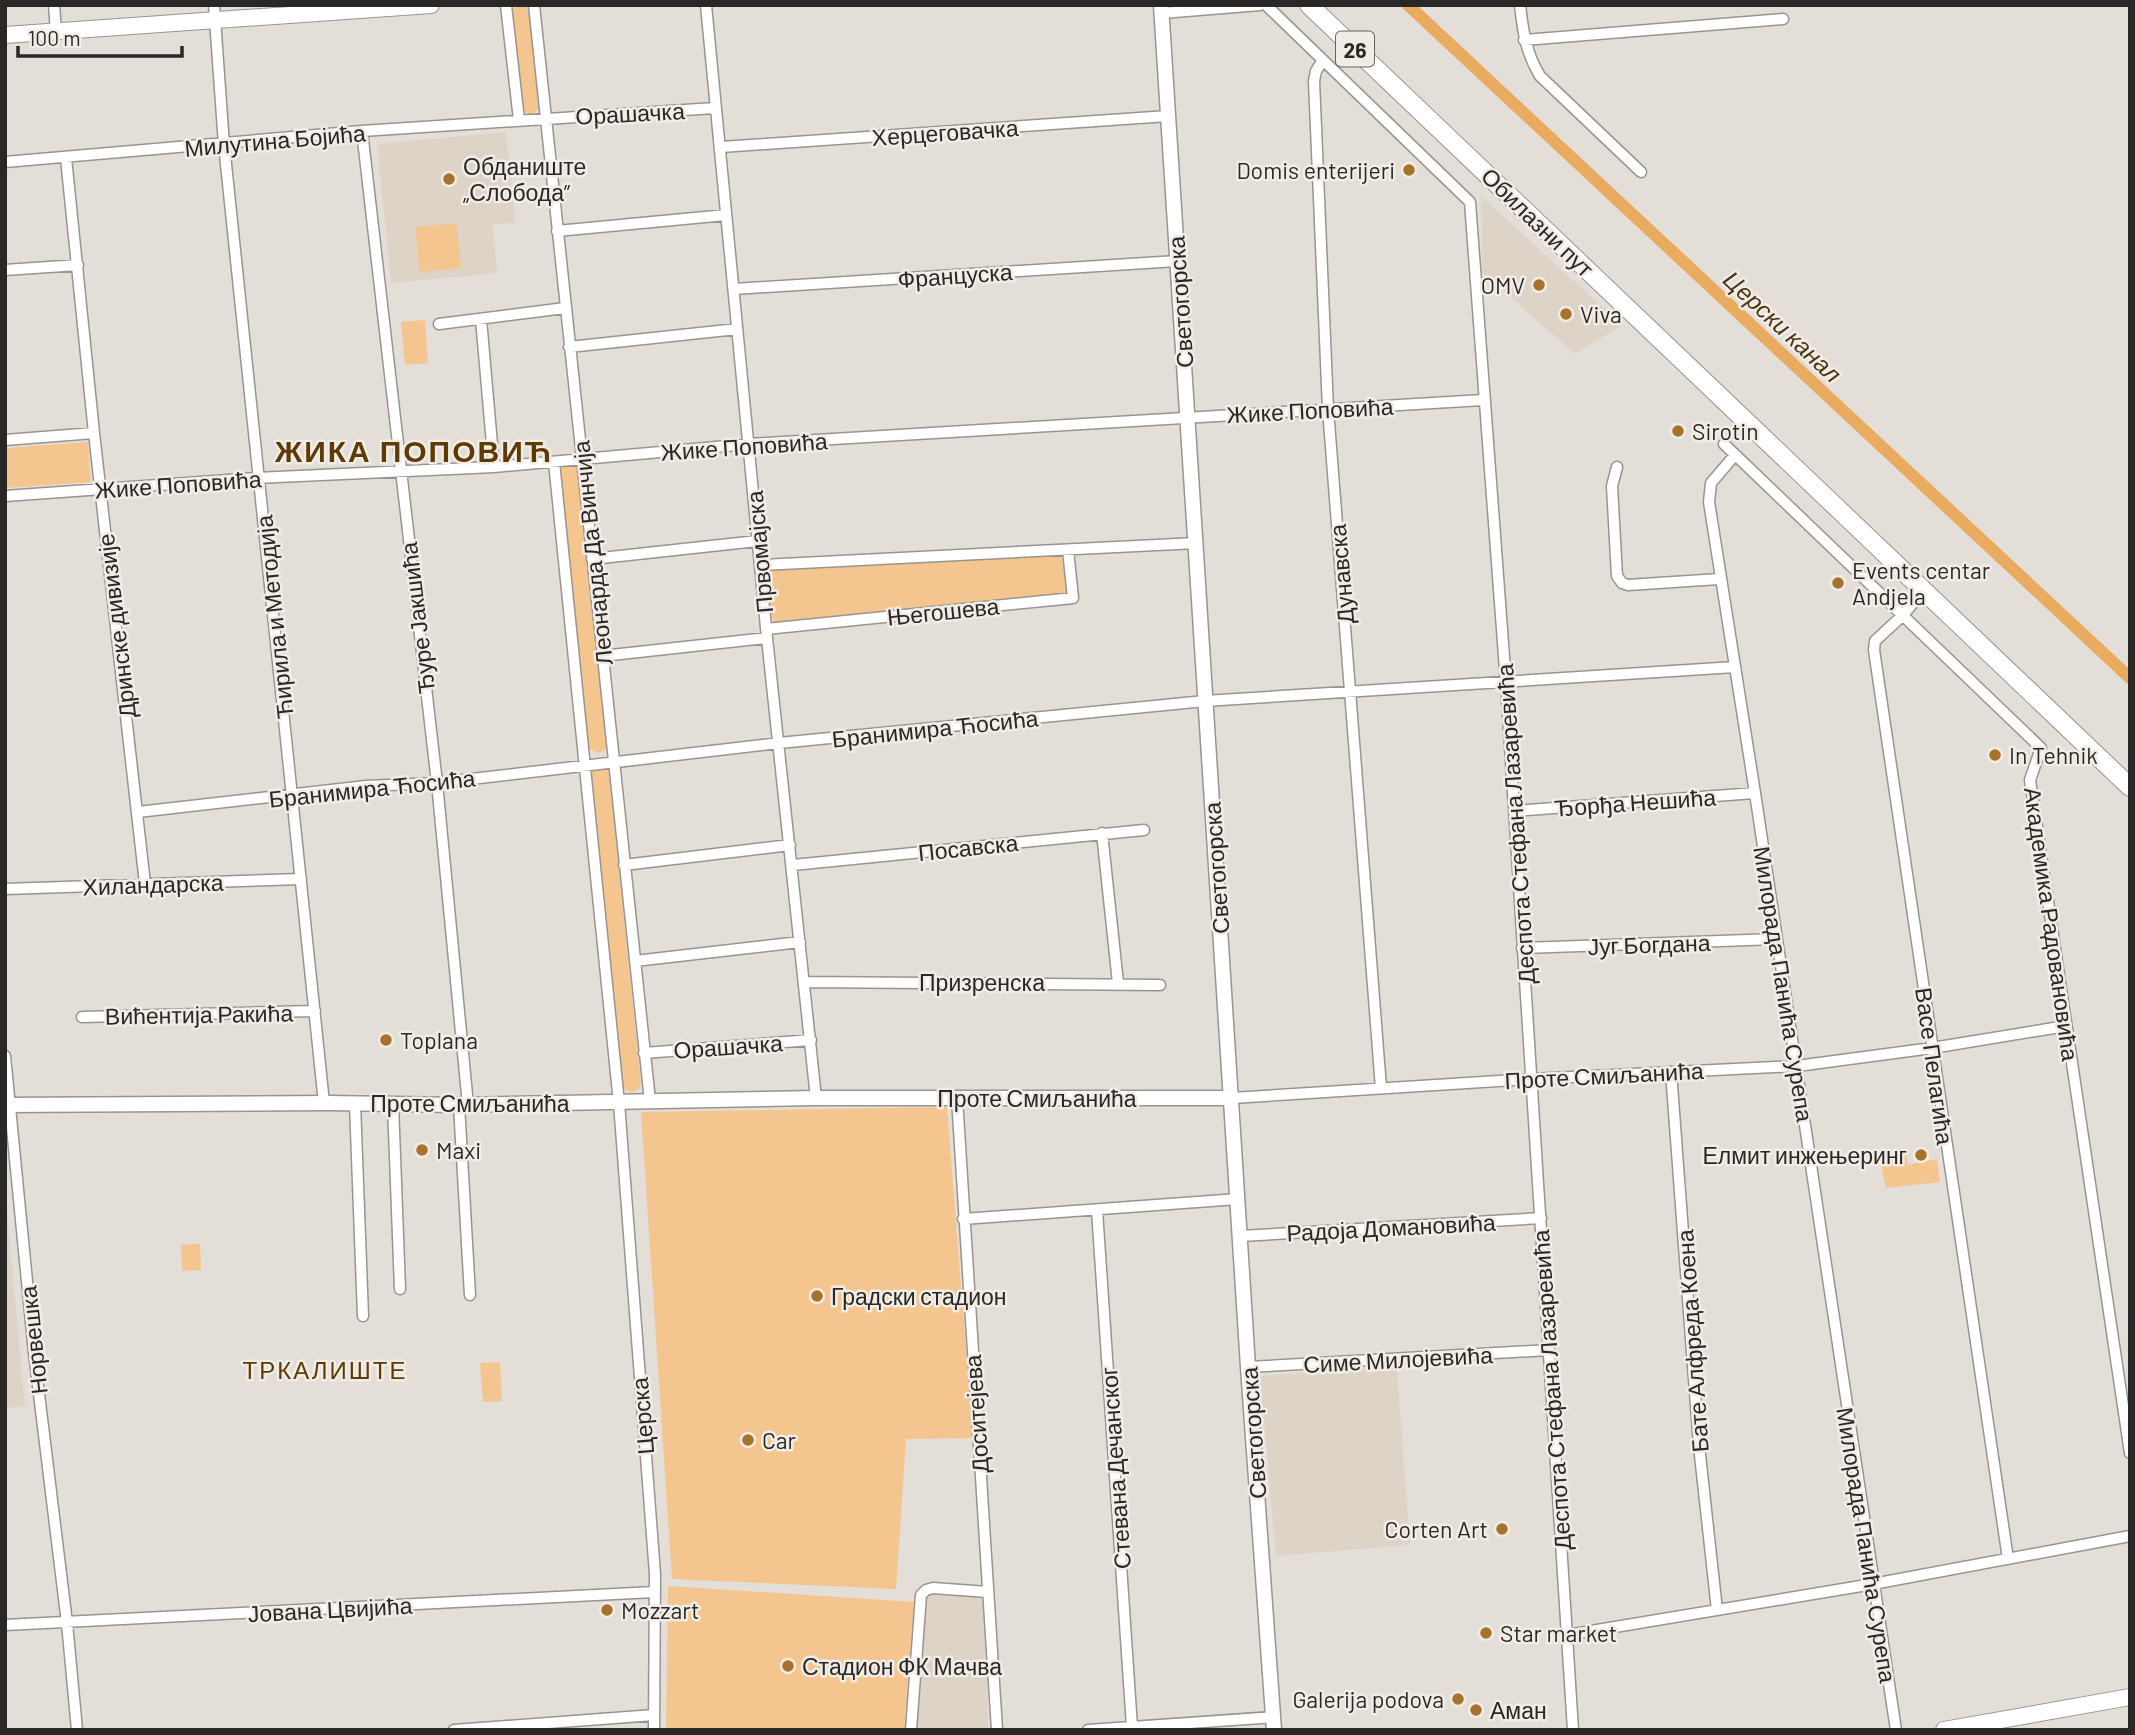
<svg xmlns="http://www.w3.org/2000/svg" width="2135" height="1735" viewBox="0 0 2135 1735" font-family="Barlow,sans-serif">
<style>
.built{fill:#ded3c7}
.green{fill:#f4c58e}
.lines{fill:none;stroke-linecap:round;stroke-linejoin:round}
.canal{stroke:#e8ab5f;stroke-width:12}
.minor-casing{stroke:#99948e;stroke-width:13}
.tertiary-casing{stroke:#99948e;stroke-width:17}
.secondary-casing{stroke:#99948e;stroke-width:18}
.primary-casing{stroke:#99948e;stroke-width:20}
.minor{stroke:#fff;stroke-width:10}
.tertiary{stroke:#fff;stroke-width:14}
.secondary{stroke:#fff;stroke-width:16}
.primary{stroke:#fff;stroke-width:18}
.poi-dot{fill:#a7722c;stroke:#f1ece5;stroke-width:2.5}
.labels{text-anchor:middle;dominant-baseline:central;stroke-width:5;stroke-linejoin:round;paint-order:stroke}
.shield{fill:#f1ece5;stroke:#66635f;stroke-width:2}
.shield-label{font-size:21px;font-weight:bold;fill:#2a2826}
.street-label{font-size:23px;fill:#2a2826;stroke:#f1ece5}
.poi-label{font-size:23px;fill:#2a2826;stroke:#f1ece5;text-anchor:start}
.water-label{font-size:24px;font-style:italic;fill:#4e3515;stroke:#f1ece5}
.neighbourhood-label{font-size:24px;letter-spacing:2px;fill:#5e3a05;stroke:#f1ece5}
.district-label{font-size:30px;font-weight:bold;letter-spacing:2px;fill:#5e3a05;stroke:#f1ece5}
</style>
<rect width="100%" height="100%" fill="#e4ded8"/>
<path class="built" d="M 506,132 L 515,222 L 493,225 L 497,273 L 391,283 L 377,144 Z
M 1481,196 L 1622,325 L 1575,354 L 1482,272 Z
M 5,1190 L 25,1406 L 5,1408 Z
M 1397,1367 L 1410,1545 L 1276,1556 L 1260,1376 Z
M 930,1593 L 985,1597 L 988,1730 L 917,1730 L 924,1599 Z"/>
<path class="green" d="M 520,5 L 530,8 L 540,107 L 532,115 L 526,113 L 521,108 L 512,13 L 513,9 Z
M 457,223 L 461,268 L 420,272 L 415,227 Z
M 425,320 L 428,363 L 405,365 L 401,322 Z
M 88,442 L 91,482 L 5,488 L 5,448 Z
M 565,464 L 575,465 L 578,470 L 607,743 L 605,750 L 598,753 L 588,748 L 559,471 Z
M 1056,552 L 1062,560 L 1067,592 L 1064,594 L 776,624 C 767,616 765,577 772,569 Z
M 605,768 L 609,772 L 641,1085 L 638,1090 L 631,1092 L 623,1088 L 590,772 L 591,770 Z
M 947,1107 L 973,1438 L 906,1439 L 896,1589 L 672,1579 L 641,1112 Z
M 1906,1155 L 1908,1165 L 1937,1159 L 1940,1182 L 1886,1188 L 1880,1160 Z
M 200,1244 L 201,1270 L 182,1271 L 181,1245 Z
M 500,1362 L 502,1401 L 483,1402 L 480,1363 Z
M 668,1586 L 914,1602 L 904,1730 L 666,1730 Z"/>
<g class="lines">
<path class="canal" d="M 1408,5 L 2130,678"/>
<g class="minor-casing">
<path id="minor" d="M 54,5 L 56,31
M 214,5 L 224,145 L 324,1103
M 506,5 L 519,120
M 534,5 L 650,1101
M 706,5 L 767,638 L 816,1098
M 1266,5 L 1470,202 L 1506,683 L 1573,1730
M 1520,5 C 1523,32 1526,53 1540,76 L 1641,172
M 1162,13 L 1260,5
M 1524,40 L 1783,19
M 1323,60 L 1316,71 L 1314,81 L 1328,409 L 1381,1088
M 362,131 L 437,783 L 468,1105
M 721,147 L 1168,116
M 66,158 L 94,433 L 145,884
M 5,162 L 362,131 L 715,108
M 557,231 L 726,215
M 5,270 L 78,265
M 734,289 L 1177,261
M 481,319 L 494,467
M 439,324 L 565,308
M 569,347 L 737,329
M 5,440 L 94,433
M 1724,444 L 2041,748 L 2030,780 L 2130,1453
M 1735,455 L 1711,483 L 1709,502 L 1755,793 L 1896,1730
M 554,462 L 619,1103 L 655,1574 L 654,1730
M 1617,467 L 1612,486 L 1617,576 L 1622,583 L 1628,585 L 1719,579
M 5,496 L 256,478 L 494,467 L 749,444 L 1483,400
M 592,559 L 757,541
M 760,565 L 1197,543
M 1923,591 L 1903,615 L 1875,641 L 1874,650 L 2008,1559
M 766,629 L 1073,598 L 1068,550
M 602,656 L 767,638
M 1514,811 L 1755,793
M 138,812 L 366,786 L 437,783 L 779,743 L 1205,701 L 1735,667
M 1102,833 L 1118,983
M 624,865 L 790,845
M 793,865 L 1144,830
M 5,889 L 301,879
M 1522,948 L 1776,939
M 635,961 L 800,942
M 805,982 L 1160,985
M 82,1017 L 315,1011
M 644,1053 L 811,1040
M 5,1056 L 34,1353 L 67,1623 L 77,1730
M 1671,1072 L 1699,1446 L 1717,1610
M 957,1098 L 997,1730
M 1232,1098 L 1531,1079 L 1797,1066 L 1932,1048 L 2066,1026
M 355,1104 L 363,1316
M 393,1104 L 400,1289
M 459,1105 L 470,1295
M 1097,1210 L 1132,1727
M 963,1219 L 1238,1199
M 1241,1236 L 1541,1218
M 1248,1367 L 1549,1350
M 5,1625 L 654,1592
M 1567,1635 L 1873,1584 L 2130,1536
M 454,1730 L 654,1715
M 911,1730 L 921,1595 L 926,1590 L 933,1588 L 988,1592
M 1088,1730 L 1274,1717"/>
</g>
<g class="tertiary-casing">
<path id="tertiary" d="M 1161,5 L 1248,1367 L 1274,1730
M 5,1105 L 328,1103 L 459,1105 L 816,1098 L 1232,1098"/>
</g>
<g class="secondary-casing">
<path id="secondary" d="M 5,35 L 431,5
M 1944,1730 L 2130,1697"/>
</g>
<g class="primary-casing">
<path id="primary" d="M 1309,5 L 2130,787"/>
</g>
<use href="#minor" class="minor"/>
<use href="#tertiary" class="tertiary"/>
<use href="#secondary" class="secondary"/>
<use href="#primary" class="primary"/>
</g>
<g class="poi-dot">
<circle cx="1409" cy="170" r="7"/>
<circle cx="449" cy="179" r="7"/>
<circle cx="1539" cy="285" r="7"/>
<circle cx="1566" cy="314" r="7"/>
<circle cx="1678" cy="431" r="7"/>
<circle cx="1838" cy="583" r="7"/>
<circle cx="1995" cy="755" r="7"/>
<circle cx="386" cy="1040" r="7"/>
<circle cx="422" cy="1150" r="7"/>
<circle cx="1921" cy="1155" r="7"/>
<circle cx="817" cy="1296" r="7"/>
<circle cx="748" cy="1440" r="7"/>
<circle cx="1502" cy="1529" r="7"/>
<circle cx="607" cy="1610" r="7"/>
<circle cx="1486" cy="1633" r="7"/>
<circle cx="788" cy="1666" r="7"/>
<circle cx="1458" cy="1699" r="7"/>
<circle cx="1476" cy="1710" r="7"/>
</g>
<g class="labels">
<rect class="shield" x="1336" y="31.5" width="38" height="35" rx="5"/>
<g class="shield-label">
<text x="1355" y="49">26</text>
</g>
<g class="street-label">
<text transform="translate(630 113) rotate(-3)">Орашачка</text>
<text transform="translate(945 132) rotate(-4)">Херцеговачка</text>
<text transform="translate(275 140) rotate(-5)">Милутина Бојића</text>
<text transform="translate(1538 222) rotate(44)">Обилазни пут</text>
<text transform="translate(955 275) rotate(-4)">Француска</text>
<text transform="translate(1180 302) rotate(-94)">Светогорска</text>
<text transform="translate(1310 410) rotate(-3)">Жике Поповића</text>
<text transform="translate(744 446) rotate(-4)">Жике Поповића</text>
<text transform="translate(178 484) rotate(-4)">Жике Поповића</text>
<text transform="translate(759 552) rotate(-95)">Првомајска</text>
<text transform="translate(592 553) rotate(-96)">Леонарда Да Винчија</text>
<text transform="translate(1341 574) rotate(-95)">Дунавска</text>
<text transform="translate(943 611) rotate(-6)">Његошева</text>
<text transform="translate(274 617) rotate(-96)">Ћирила и Методија</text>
<text transform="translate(417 618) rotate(-97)">Ђуре Јакшића</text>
<text transform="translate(116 626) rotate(-97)">Дринске дивизије</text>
<text transform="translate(935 728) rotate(-6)">Бранимира Ћосића</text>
<text transform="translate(372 788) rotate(-6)">Бранимира Ћосића</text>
<text transform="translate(1635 802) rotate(-4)">Ђорђа Нешића</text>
<text transform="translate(1515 824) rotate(-94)">Деспота Стефана Лазаревића</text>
<text transform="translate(968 847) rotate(-6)">Посавска</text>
<text transform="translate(1216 868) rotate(-94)">Светогорска</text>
<text transform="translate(153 884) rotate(-2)">Хиландарска</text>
<text transform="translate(2052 924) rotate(82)">Академика Радовановића</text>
<text transform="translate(1649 944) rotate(-2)">Југ Богдана</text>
<text x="982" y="982">Призренска</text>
<text transform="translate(1784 984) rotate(81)">Милорада Панића Сурепа</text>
<text transform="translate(199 1014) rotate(-1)">Вићентија Ракића</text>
<text transform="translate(728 1046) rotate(-4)">Орашачка</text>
<text transform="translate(1935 1066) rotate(82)">Васе Пелагића</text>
<text transform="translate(1604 1075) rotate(-3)">Проте Смиљанића</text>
<text x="1037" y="1098">Проте Смиљанића</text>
<text x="470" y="1103">Проте Смиљанића</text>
<text transform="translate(1391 1227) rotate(-3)">Радоја Домановића</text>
<text transform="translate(33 1340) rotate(-96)">Норвешка</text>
<text transform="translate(1692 1341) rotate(-94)">Бате Алфреда Коена</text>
<text transform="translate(1398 1359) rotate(-3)">Симе Милојевића</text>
<text transform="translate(1551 1390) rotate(-94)">Деспота Стефана Лазаревића</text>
<text transform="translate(976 1414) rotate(-94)">Доситејева</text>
<text transform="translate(642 1416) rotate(-95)">Церска</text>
<text transform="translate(1253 1433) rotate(-94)">Светогорска</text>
<text transform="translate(1115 1468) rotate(-94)">Стевана Дечанског</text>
<text transform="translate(1867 1545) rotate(81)">Милорада Панића Сурепа</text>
<text transform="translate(330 1609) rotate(-3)">Јована Цвијића</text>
</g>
<g class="poi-label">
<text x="463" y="166">Обданиште<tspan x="463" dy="26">„Слобода”</tspan></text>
<text x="1395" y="170" text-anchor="end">Domis enterijeri</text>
<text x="1525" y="285" text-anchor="end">OMV</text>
<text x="1580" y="314">Viva</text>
<text x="1692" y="431">Sirotin</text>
<text x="1852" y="570">Events centar<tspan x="1852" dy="26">Andjela</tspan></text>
<text x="2009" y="755">In Tehnik</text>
<text x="400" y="1040">Toplana</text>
<text x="436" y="1150">Maxi</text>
<text x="1907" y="1155" text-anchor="end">Елмит инжењеринг</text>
<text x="831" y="1296">Градски стадион</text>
<text x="762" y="1440">Car</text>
<text x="1488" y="1529" text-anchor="end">Corten Art</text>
<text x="621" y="1610">Mozzart</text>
<text x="1500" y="1633">Star market</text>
<text x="802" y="1666">Стадион ФК Мачва</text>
<text x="1444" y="1699" text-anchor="end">Galerija podova</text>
<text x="1490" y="1710">Аман</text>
</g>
<g class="water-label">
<text transform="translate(1783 326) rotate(43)">Церски канал</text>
</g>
<g class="neighbourhood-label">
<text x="325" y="1369">ТРКАЛИШТЕ</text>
</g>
<g class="district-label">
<text x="414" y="450">ЖИКА ПОПОВИЋ</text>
</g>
</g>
<rect width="2135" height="1735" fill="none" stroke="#2a2826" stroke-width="14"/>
<path d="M18 46v10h164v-10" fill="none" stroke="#2a2826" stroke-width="3.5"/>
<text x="28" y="46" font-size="21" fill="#2a2826" stroke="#f1ece5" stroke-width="5" paint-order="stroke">100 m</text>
</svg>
